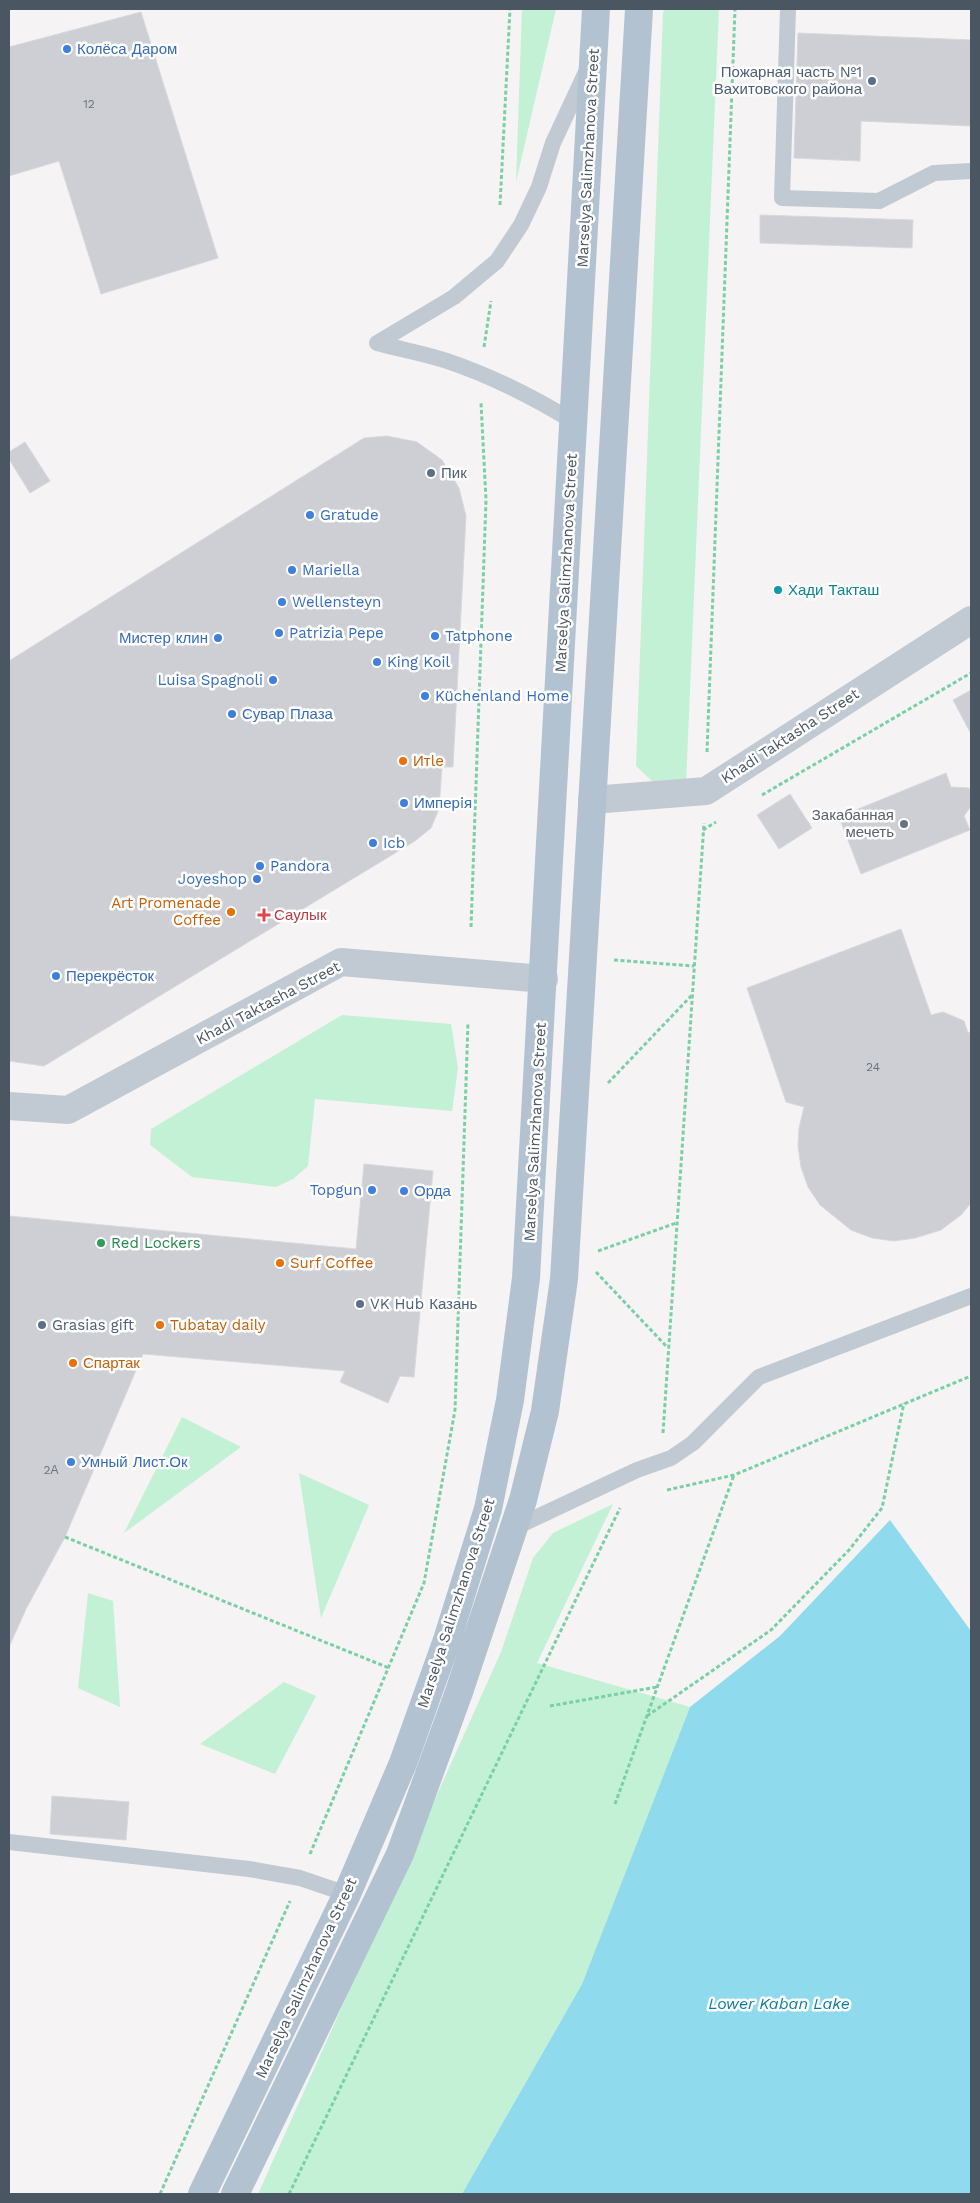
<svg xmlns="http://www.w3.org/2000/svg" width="980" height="2203" viewBox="0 0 980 2203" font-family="'Work Sans',sans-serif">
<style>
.green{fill:#c3f1d5}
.water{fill:#90daee}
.building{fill:#cdcfd5;stroke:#d7d9de}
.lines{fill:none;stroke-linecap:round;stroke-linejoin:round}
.path{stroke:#7ad0a6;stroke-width:3;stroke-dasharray:4 2.5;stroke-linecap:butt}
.service{stroke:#c1cad2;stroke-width:16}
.minor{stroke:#c1cad2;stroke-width:28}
.primary{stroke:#b3c2d1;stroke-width:28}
.shop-dot{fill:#3f7fe0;stroke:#fff;stroke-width:2}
.service-dot{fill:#5c6f8a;stroke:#fff;stroke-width:2}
.culture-dot{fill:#0f9aa8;stroke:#fff;stroke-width:2}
.food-dot{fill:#e8710a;stroke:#fff;stroke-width:2}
.worship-dot{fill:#6b7280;stroke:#fff;stroke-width:2}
.health-dot{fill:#e0444e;stroke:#fff;stroke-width:2}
.leisure-dot{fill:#2e9e5b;stroke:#fff;stroke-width:2}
.labels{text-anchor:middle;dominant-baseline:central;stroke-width:5;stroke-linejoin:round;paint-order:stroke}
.number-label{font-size:12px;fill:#6b747e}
.shop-label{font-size:15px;fill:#366cbe;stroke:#fff;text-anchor:start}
.service-label{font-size:15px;fill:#4e5e75;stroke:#fff;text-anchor:start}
.street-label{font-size:15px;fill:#4a5661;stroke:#fff}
.culture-label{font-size:15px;fill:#0d838f;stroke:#fff;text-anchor:start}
.food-label{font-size:15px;fill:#c56008;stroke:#fff;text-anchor:start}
.worship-label{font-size:15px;fill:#5b616d;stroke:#fff;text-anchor:end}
.health-label{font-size:15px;fill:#be3a42;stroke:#fff;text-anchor:start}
.leisure-label{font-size:15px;fill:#27864d;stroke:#fff;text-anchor:start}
.water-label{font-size:16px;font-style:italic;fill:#0c7c9b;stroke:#fff}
</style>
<rect width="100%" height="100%" fill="#f5f3f3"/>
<path class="green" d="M 522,9 L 556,9 L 516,182 Z
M 666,9 L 719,9 L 686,784 L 654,783 L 636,766 L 663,12 Z
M 342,1015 L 451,1024 L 458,1068 L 452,1111 L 315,1099 L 308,1166 L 293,1179 L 276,1187 L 192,1177 L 150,1145 L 151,1129 Z
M 182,1417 L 241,1447 L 124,1533 Z
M 299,1473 L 369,1505 L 321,1618 Z
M 613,1504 L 537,1663 L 690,1707 L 582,1984 L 462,2194 L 258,2194 L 501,1652 L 533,1558 L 553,1533 Z
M 88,1593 L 113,1601 L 120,1707 L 78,1688 Z
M 284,1682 L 316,1696 L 275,1774 L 200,1744 Z"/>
<path class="water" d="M 890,1520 L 971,1631 L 971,2194 L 462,2194 L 582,1984 L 690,1707 L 780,1636 Z"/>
<path class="building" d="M 141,12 L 218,258 L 101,294 L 59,161 L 9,176 L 9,47 Z
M 798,33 L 971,40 L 971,126 L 861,121 L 860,161 L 794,158 Z
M 760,215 L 913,220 L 912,248 L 760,243 Z
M 387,436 L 417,442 L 442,460 L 459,488 L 466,516 L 453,767 L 442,767 L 439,809 L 431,828 L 415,841 L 44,1066 L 9,1061 L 9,661 L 364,438 Z
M 25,442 L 50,481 L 30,493 L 9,459 L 9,452 Z
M 971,690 L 971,734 L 953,700 Z
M 946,773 L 951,787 L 969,788 L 971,793 L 971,806 L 964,816 L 970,830 L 861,874 L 839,817 Z
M 790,794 L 812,828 L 779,849 L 757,815 Z
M 901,929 L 931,1015 L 943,1012 L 955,1017 L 964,1021 L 968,1033 L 971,1031 L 971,1203 L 961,1215 L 941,1230 L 915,1238 L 894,1241 L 872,1238 L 851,1230 L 820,1205 L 808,1187 L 801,1167 L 798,1146 L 799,1128 L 804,1107 L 786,1102 L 747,988 Z
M 364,1164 L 433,1171 L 414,1377 L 400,1376 L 388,1403 L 340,1382 L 345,1371 L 143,1354 L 65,1537 L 26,1609 L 9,1647 L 9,1216 L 356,1249 Z
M 52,1796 L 129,1802 L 126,1840 L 50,1834 Z"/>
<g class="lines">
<path class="path" d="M 500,205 L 510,9
M 484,347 L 491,301
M 707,752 L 735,9
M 762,795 L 971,673
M 703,830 L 716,822
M 471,927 L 486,500 L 481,403
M 614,960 L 694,966
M 608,1083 L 692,995
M 598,1251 L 676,1223
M 596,1272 L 667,1347
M 663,1433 L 704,823
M 667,1490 L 734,1475 L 971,1376
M 65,1537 L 389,1668
M 550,1706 L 657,1687
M 647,1716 L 771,1630 L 849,1550 L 882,1508 L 904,1403
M 615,1804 L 734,1475
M 310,1854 L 424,1583 L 455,1410 L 468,1023
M 160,2194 L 290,1901
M 289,2194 L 620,1508"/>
<path class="service" d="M 788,9 L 782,198 L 879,201 L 934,173 L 971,171
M 377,343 L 454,297 L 497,261 L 521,225 L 539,187 L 553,143 L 587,70
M 377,343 C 399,349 422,353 444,360 C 490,375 533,397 574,422
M 514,1528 L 637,1470 L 671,1458 L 693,1443 L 759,1377 L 971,1296
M 9,1842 L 249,1869 L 300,1878 L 347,1894"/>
<path class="minor" d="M 592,800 L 706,791 L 971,620
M 9,1106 L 68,1110 L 341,962 L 544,979"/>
<path class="primary" d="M 202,2194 L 347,1894 L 403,1763 L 447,1640 L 488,1509 L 510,1400 L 526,1278 L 596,9
M 235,2194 L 400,1854 L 459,1692 L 523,1500 L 545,1411 L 564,1279 L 639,9"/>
</g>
<g class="shop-dot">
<circle cx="67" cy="49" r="5"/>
<circle cx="310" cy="515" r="5"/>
<circle cx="292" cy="570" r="5"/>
<circle cx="282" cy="602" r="5"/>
<circle cx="279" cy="633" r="5"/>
<circle cx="435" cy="636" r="5"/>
<circle cx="218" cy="638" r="5"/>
<circle cx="377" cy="662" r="5"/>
<circle cx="273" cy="680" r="5"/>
<circle cx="425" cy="696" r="5"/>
<circle cx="232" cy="714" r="5"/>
<circle cx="404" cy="803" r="5"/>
<circle cx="373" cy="843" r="5"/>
<circle cx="260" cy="866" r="5"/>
<circle cx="257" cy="879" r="5"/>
<circle cx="56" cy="976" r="5"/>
<circle cx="372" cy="1190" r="5"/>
<circle cx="404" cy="1191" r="5"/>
<circle cx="71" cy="1462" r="5"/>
</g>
<g class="service-dot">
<circle cx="872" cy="81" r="5"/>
<circle cx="431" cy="473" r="5"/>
<circle cx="360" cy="1304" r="5"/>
<circle cx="42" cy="1325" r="5"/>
</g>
<circle class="culture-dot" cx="778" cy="590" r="5"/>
<g class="food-dot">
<circle cx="403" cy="761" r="5"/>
<circle cx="231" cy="912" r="5"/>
<circle cx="280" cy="1263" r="5"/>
<circle cx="160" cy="1325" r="5"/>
<circle cx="73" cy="1363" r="5"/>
</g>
<circle class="worship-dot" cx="904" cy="824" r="5"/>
<path class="health-dot" d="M261.5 907.5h5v5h5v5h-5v5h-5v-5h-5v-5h5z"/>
<circle class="leisure-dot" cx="101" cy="1243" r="5"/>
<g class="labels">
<g class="number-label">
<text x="89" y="104">12</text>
<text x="873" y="1067">24</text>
<text x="51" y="1470">2А</text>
</g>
<g class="shop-label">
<text x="77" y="49">Колёса Даром</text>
<text x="320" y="515">Gratude</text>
<text x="302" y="570">Mariella</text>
<text x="292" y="602">Wellensteyn</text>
<text x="289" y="633">Patrizia Pepe</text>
<text x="445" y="636">Tatphone</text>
<text x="208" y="638" text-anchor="end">Мистер клин</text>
<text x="387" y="662">King Koil</text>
<text x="263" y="680" text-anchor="end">Luisa Spagnoli</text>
<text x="435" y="696">Küchenland Home</text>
<text x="242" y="714">Сувар Плаза</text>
<text x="414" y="803">Имперiя</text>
<text x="383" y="843">Icb</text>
<text x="270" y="866">Pandora</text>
<text x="247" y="879" text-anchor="end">Joyeshop</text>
<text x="66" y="976">Перекрёсток</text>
<text x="362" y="1190" text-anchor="end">Topgun</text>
<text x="414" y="1191">Орда</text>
<text x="81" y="1462">Умный Лист.Ок</text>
</g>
<g class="service-label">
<text x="862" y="72" text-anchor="end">Пожарная часть №1<tspan x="862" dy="17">Вахитовского района</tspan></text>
<text x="441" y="473">Пик</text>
<text x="370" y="1304">VK Hub Казань</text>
<text x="52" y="1325">Grasias gift</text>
</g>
<g class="street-label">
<text transform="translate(588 158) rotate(-87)">Marselya Salimzhanova Street</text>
<text transform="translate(566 563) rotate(-87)">Marselya Salimzhanova Street</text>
<text transform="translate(790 736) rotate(-33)">Khadi Taktasha Street</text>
<text transform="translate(268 1003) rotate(-28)">Khadi Taktasha Street</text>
<text transform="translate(535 1132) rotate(-87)">Marselya Salimzhanova Street</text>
<text transform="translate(456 1603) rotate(-72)">Marselya Salimzhanova Street</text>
<text transform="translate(306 1978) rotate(-65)">Marselya Salimzhanova Street</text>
</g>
<g class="culture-label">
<text x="788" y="590">Хади Такташ</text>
</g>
<g class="food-label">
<text x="413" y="761">Итle</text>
<text x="221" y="903" text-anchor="end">Art Promenade<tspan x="221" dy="17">Coffee</tspan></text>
<text x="290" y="1263">Surf Coffee</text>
<text x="170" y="1325">Tubatay daily</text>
<text x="83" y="1363">Спартак</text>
</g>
<g class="worship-label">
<text x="894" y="815">Закабанная<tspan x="894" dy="17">мечеть</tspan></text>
</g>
<g class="health-label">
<text x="274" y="915">Саулык</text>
</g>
<g class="leisure-label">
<text x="111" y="1243">Red Lockers</text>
</g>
<g class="water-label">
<text x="779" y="2003">Lower Kaban Lake</text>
</g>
</g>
<rect width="980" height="2203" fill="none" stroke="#4a5661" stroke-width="20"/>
</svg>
